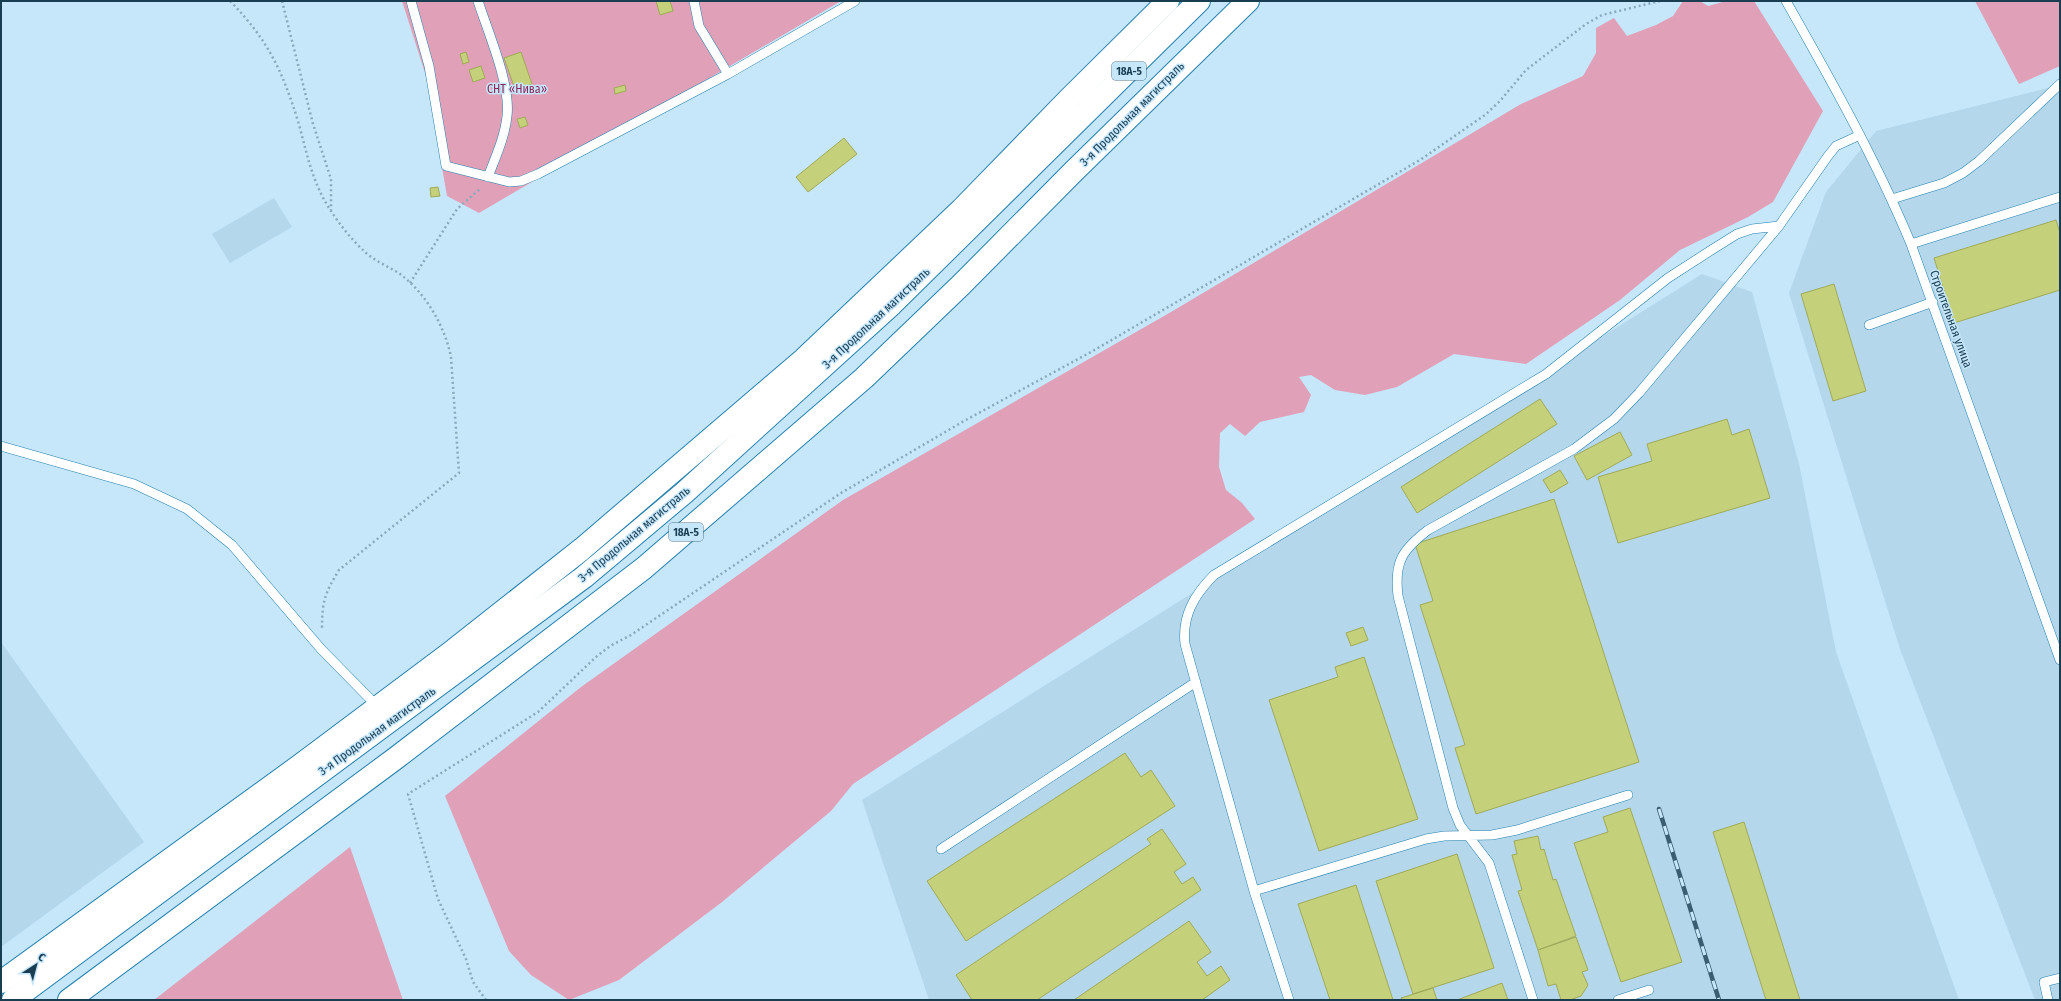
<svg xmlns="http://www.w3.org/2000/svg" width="2061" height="1001" viewBox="0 0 2061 1001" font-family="'Fira Sans Condensed',sans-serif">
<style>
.built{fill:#b4d7ec}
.green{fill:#e0a0b8}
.building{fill:#c5d07a;stroke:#a0aa58}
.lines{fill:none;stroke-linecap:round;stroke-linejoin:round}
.lane-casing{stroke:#2480ad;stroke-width:10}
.secondary-casing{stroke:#2480ad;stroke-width:24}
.highway-casing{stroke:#2480ad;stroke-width:24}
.path{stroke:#88aabe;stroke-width:2.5;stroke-dasharray:2 3;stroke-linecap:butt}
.lane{stroke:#fff;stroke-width:9}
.secondary{stroke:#fff;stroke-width:22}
.highway{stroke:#fff;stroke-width:22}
.rail-casing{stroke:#3a5d71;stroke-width:4.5}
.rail{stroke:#c6e6fa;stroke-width:3;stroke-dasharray:9;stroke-linecap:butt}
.labels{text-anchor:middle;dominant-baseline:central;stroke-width:3;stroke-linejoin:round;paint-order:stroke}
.shield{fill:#c6e6fa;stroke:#4d7084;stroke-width:1}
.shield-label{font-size:11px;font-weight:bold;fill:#193d51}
.park-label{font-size:12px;fill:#8b2858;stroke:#c6e6fa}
.street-label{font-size:12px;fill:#193d51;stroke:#c6e6fa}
</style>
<rect width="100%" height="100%" fill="#c6e6fa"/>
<path class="built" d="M 2060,85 L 2060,1000 L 2035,1000 L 1900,649 L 1789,293 L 1826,192 L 1876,131 Z
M 274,198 L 292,227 L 230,263 L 212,234 Z
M 1702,274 L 1752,292 L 1799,464 L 1836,652 L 1959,1000 L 929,1000 L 862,800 Z
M 1,642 L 144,842 L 1,947 Z"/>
<path class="green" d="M 402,1 L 841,1 L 479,213 L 447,196 L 426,76 Z
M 1683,1 L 1700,1 L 1708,6 L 1726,1 L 1754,1 L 1823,111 L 1773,202 L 1748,217 L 1680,250 L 1620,300 L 1526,364 L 1454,354 L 1397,387 L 1365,395 L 1335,390 L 1311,375 L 1299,377 L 1311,395 L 1304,412 L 1260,422 L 1245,436 L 1230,424 L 1220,433 L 1219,467 L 1226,490 L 1242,503 L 1255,519 L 853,784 L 831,811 L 722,902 L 619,980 L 569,1000 L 531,975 L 509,951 L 445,796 L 581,687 L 843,500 L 1171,312 L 1521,104 L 1583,76 L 1596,53 L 1596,28 L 1614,18 L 1627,36 L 1656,25 L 1673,16 Z
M 1975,1 L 2060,1 L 2060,66 L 2019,84 Z
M 350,847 L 403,1000 L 154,1000 Z"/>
<path class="building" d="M 656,1 L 670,1 L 673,11 L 660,15 Z
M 466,52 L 469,62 L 463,64 L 460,54 Z
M 521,52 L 532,84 L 515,89 L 504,58 Z
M 481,66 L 485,78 L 473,82 L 469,70 Z
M 625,85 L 626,91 L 615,94 L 614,88 Z
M 525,117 L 528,125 L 520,128 L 517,119 Z
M 844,138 L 857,154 L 808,192 L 796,177 Z
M 438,187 L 440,196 L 431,197 L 430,188 Z
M 2056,220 L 2060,233 L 2060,290 L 1954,323 L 1934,258 Z
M 1834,284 L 1866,391 L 1833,401 L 1801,294 Z
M 1540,399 L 1557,424 L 1417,513 L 1401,487 Z
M 1727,419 L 1732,435 L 1749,429 L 1770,498 L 1618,543 L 1598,477 L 1652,461 L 1647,444 Z
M 1620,432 L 1632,455 L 1587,480 L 1574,456 Z
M 1560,470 L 1568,483 L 1551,493 L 1543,480 Z
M 1554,499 L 1639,762 L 1476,814 L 1455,748 L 1465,745 L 1420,605 L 1433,601 L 1415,544 Z
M 1363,627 L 1368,640 L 1351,646 L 1346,633 Z
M 1364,657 L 1418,819 L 1319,851 L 1269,700 L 1338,677 L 1335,667 Z
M 1125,753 L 1141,777 L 1151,770 L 1175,806 L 966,941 L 927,881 Z
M 1630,808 L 1682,962 L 1621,982 L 1574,843 L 1608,832 L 1603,817 Z
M 1744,822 L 1800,1000 L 1766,1000 L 1713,832 Z
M 1162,829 L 1186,864 L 1174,872 L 1182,884 L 1193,877 L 1201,890 L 1037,1000 L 972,1000 L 956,975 L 1151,844 L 1147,839 Z
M 1538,836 L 1541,850 L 1544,849 L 1553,880 L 1556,879 L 1576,936 L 1538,950 L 1518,891 L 1522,890 L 1512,855 L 1517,854 L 1514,841 Z
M 1457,854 L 1494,968 L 1413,994 L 1376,881 Z
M 1356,885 L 1393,1000 L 1330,1000 L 1298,904 Z
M 1189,921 L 1211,952 L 1197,962 L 1207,976 L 1221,966 L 1230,980 L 1202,1000 L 1074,1000 Z
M 1576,937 L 1588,970 L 1582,972 L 1588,985 L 1581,996 L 1570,1000 L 1561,1000 L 1556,984 L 1548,986 L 1538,950 Z
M 1502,983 L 1508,1000 L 1457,1000 Z
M 1433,988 L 1437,1000 L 1402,1000 L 1401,998 Z"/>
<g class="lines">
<g class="lane-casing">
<path id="lane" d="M 411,1 L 429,66 L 446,166 L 509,182 L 521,181 L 538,174 L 728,74 L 855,1
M 478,1 C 488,32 511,85 507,116 C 505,137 495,158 488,177
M 694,1 L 699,26 L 728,74
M 1786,1 C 1831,80 1876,160 1911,244 L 2060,660
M 1892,199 L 1944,183 L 1963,173 L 1979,161 L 2060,84
M 1911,244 L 2060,197
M 1869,325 L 1933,302
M 1,446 L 134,484 L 187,509 L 232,545 L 321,649 L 378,707
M 941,849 L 1196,682
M 1254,891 L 1426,839 L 1444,836 L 1492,835 L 1517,830 L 1628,795
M 1289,1000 L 1254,891 L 1185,644 C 1182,616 1194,595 1214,575 L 1546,374 L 1668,278 L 1713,249 L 1737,234 L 1752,229 L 1779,226
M 1533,1000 L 1489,863 L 1460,825 L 1453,808 L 1398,596 C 1394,562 1402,550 1428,530 L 1574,449 L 1614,419 L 1639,393 L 1779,226 L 1828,156 L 1836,146 L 1860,135
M 1618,1000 L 1649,990
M 2048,1000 L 2044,982 L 2060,978"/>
</g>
<g class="secondary-casing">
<path id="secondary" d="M 1,982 L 302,764 L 454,650 L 582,549 L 804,359 L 961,210 L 1069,99 L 1168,1"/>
</g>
<g class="highway-casing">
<path id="highway" d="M 13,1000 L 584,577 L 684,493 L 892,304 L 1199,1
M 69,1000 L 396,758 L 644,568 L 864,378 L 961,285 L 1074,171 L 1248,1"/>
</g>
<path class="path" d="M 230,1 C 268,40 282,70 298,121 C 307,153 312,183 331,211 C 340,225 352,240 364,251 C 374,261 388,266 400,274 C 426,293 445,327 451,357 L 459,473 L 339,570 C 325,593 322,601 322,628
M 282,1 L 313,124 L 331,179 L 331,210
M 410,283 L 457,209 L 481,188
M 486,1000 L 473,982 L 466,959 L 438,899 L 408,794 L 538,712 L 596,657 L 610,646 L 631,635 L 841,493 L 964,421 L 1091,352 L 1420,160 L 1485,115 L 1500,101 L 1526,70 L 1586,24 L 1602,15 L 1660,1"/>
<use href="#lane" class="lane"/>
<use href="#secondary" class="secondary"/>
<use href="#highway" class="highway"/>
<g class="rail-casing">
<path id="rail" d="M 1659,809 L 1719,1000"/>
</g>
<use href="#rail" class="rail"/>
</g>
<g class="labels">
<g class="shield">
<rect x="1112" y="62" width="34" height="18" rx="3"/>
<rect x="669" y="523" width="34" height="18" rx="3"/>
</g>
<g class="shield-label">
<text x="1129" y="71">18А-5</text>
<text x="686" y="532">18А-5</text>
</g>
<g class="park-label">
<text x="517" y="89">СНТ «Нива»</text>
</g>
<g class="street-label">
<text transform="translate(1132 114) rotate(-45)">3-я Продольная магистраль</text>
<text transform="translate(876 318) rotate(-43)">3-я Продольная магистраль</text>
<text transform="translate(1951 319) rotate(70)">Строительная улица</text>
<text transform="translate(634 534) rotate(-40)">3-я Продольная магистраль</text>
<text transform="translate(377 731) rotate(-36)">3-я Продольная магистраль</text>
</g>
</g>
<rect width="2061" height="1001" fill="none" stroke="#193d51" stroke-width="4"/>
<g transform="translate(36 965) rotate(36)" stroke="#c6e6fa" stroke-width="3" paint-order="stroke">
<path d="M0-3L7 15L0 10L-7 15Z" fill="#193d51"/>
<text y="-6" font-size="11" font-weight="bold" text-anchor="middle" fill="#193d51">С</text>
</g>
</svg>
